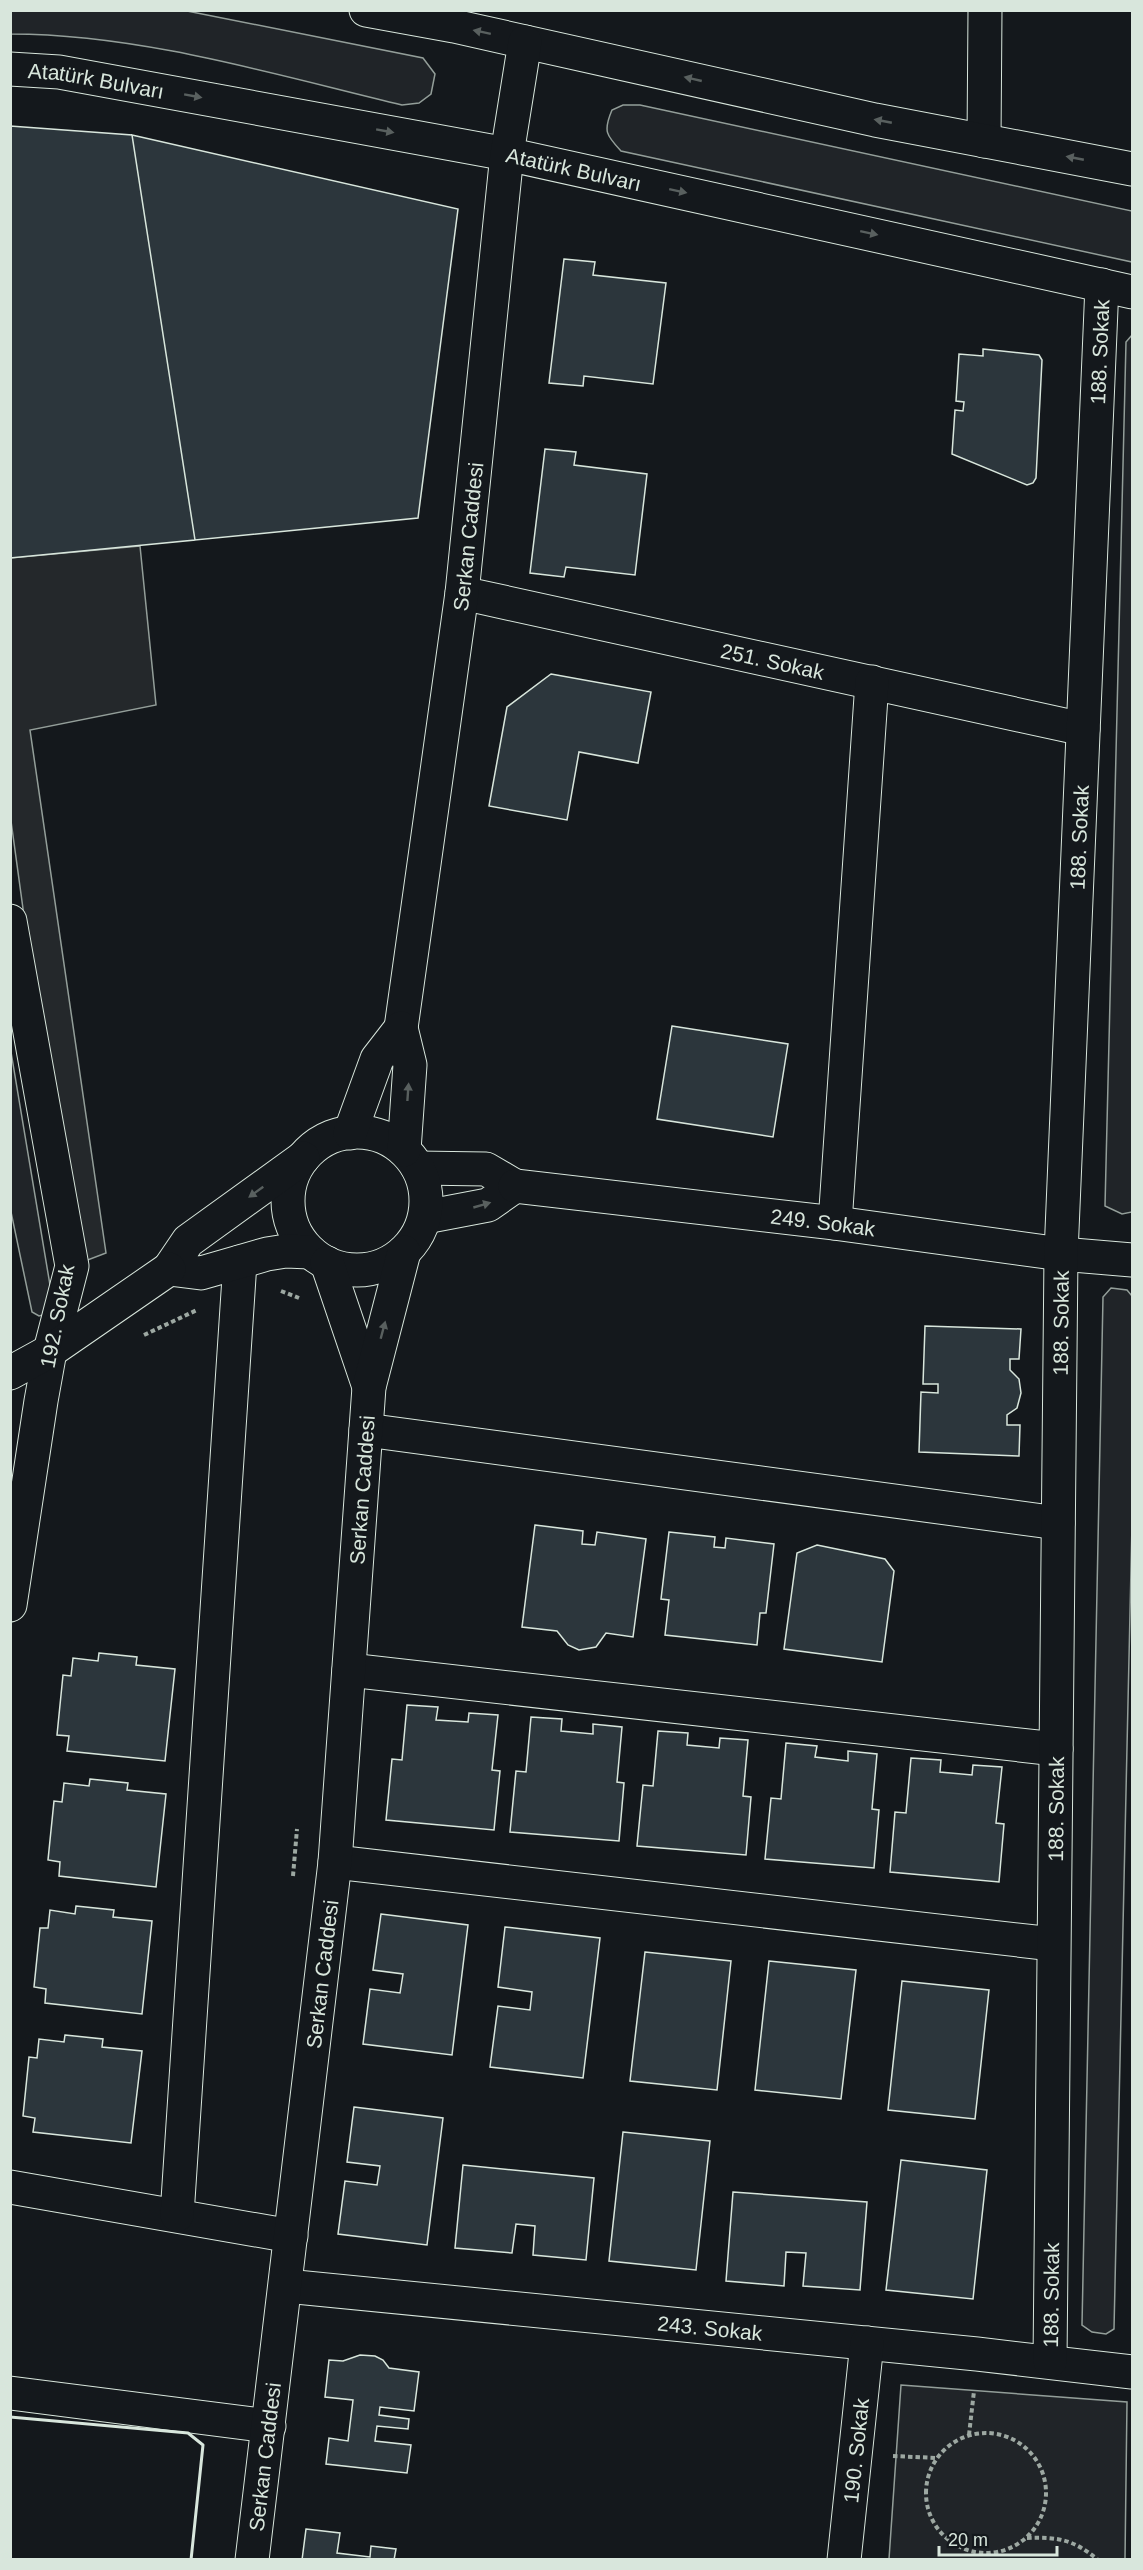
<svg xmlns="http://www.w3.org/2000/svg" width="1143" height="2570" viewBox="0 0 1143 2570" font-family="Arial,sans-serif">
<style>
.green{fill:#202428;stroke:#939e99;stroke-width:1.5}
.parking{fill:#24282b;stroke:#939e99;stroke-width:1.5}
.building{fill:#2c363c;stroke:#d8e6dc;stroke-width:1.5}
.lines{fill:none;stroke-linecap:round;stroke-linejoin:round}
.minor-casing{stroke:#d8e6dc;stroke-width:35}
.major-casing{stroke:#d8e6dc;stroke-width:35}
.path{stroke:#9da8a2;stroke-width:4;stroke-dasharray:4.5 3;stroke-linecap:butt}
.minor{stroke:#14181c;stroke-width:33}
.major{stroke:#14181c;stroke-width:33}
.wall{stroke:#d8e6dc;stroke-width:3}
.oneway{fill:#59605f}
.labels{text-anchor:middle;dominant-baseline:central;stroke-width:4.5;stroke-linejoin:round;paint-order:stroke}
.street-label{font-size:21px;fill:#d8e6dc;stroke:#14181c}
</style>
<rect width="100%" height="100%" fill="#14181c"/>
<path class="green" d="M 11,10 L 187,11 L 423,58 L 435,74 L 431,94 L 419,103 L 402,105 C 276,75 141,34 11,34 Z
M 623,105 L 640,105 L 1132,211 L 1132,262 L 621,151 C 606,135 603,131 612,110 Z
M 1132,335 L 1132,1212 L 1122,1214 L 1105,1206 L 1126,342 Z
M 10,1046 L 52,1297 L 47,1314 L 39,1316 L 32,1312 L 11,1212 Z
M 1111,1288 L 1127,1290 L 1132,1296 L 1132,1524 L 1114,2329 L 1106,2334 L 1092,2332 L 1082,2325 L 1103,1297 Z
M 901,2385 L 1127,2402 L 1125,2559 L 889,2559 Z"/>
<path class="parking" d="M 140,546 L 156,705 L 30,730 L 106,1253 L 72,1266 L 11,821 L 10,558 Z"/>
<path class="building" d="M 10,126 L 132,135 L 195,540 L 10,558 Z
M 132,135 L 458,209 L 418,518 L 195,540 Z
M 564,259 L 595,262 L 593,275 L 666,283 L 653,384 L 584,376 L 583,386 L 549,383 Z
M 983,349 L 1039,355 L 1042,360 L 1036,478 L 1033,483 L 1027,485 L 952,454 L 955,410 L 963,411 L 964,402 L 956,401 L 959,354 L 983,356 Z
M 545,449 L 576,452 L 574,465 L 647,474 L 635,575 L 566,567 L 564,577 L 530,573 Z
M 551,674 L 651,692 L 638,763 L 579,752 L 567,820 L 489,806 L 507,707 Z
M 672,1026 L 788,1044 L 773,1137 L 657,1119 Z
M 925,1326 L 1021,1329 L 1019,1359 L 1010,1359 L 1010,1370 L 1019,1379 L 1021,1393 L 1017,1408 L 1007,1415 L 1007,1425 L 1020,1425 L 1019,1456 L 919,1452 L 921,1392 L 938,1393 L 938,1384 L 923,1384 Z
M 535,1525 L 583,1531 L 582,1544 L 595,1545 L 597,1532 L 646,1539 L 633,1637 L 606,1633 L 596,1647 L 579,1650 L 568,1645 L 557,1631 L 522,1627 Z
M 669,1532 L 715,1537 L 714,1547 L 725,1548 L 726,1538 L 774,1544 L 766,1613 L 760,1613 L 757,1645 L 665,1635 L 669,1600 L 661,1599 Z
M 817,1545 L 885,1559 L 894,1571 L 882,1662 L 784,1649 L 797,1553 Z
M 99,1653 L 137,1657 L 136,1665 L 175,1669 L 165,1761 L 67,1751 L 69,1736 L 57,1735 L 63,1675 L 71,1676 L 73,1658 L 98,1661 Z
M 407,1705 L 438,1707 L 436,1720 L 468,1722 L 469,1713 L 498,1715 L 492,1770 L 500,1771 L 494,1830 L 386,1820 L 392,1759 L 402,1760 Z
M 531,1717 L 562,1719 L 561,1731 L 593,1734 L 593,1724 L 622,1727 L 617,1782 L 624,1783 L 619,1841 L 510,1832 L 516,1771 L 526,1772 Z
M 658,1731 L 688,1733 L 687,1745 L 719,1748 L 720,1738 L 748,1740 L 743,1796 L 751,1797 L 746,1855 L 637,1846 L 643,1785 L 653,1786 Z
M 786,1743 L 817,1746 L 815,1757 L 848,1761 L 848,1751 L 877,1754 L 872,1809 L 879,1810 L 874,1868 L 765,1859 L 771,1798 L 781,1799 Z
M 911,1758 L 941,1760 L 940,1772 L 972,1775 L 973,1765 L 1002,1767 L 996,1823 L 1004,1824 L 999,1882 L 890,1872 L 895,1812 L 906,1813 Z
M 90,1779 L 128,1783 L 127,1790 L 166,1794 L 156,1887 L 59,1876 L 60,1862 L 48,1860 L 54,1801 L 62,1802 L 64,1783 L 89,1786 Z
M 76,1906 L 114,1910 L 113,1917 L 152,1921 L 142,2014 L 45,2003 L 46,1989 L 34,1987 L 40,1928 L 48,1928 L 50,1910 L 75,1914 Z
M 381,1914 L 468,1925 L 452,2055 L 363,2044 L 370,1989 L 400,1993 L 403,1974 L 373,1970 Z
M 505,1927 L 600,1938 L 583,2078 L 490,2067 L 498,2006 L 530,2010 L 532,1992 L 498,1987 Z
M 645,1952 L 731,1961 L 717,2090 L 630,2081 Z
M 769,1961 L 856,1970 L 841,2099 L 755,2090 Z
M 902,1981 L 989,1990 L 975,2119 L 888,2110 Z
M 65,2035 L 103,2039 L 102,2047 L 142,2051 L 131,2143 L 33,2132 L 35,2118 L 23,2116 L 29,2057 L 37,2058 L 39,2039 L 64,2042 Z
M 354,2107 L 443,2118 L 427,2245 L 338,2234 L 345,2181 L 377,2185 L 380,2166 L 347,2162 Z
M 623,2132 L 710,2141 L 696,2270 L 609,2261 Z
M 901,2160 L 987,2170 L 973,2299 L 886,2290 Z
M 463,2165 L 594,2178 L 586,2260 L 533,2255 L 535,2226 L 516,2224 L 512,2253 L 455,2248 Z
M 733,2192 L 867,2202 L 860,2290 L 803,2286 L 806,2253 L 786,2252 L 784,2286 L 726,2281 Z
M 360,2355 L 375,2356 L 383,2360 L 389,2368 L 419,2372 L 414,2411 L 380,2407 L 379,2415 L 409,2419 L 408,2429 L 377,2426 L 375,2441 L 411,2445 L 407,2473 L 326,2464 L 329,2438 L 348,2441 L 353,2400 L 325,2397 L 329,2360 L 343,2361 Z
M 306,2529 L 340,2533 L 337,2553 L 370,2557 L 371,2546 L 396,2549 L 394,2560 L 302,2560 Z"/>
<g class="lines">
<g class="minor-casing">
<g id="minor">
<path d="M 984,141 L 985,10"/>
<path id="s1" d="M 462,593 L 1083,729"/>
<path d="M 10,921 L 72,1266 L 50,1351 L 41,1401 L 10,1605"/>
<path d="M 418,1168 L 486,1169 L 515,1186 L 488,1205 L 425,1217"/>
<path id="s2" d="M 515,1186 L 835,1223 L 1061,1254 L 1132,1260"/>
<path d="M 835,1223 L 872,682"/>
<path d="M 366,1430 L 1058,1523"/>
<path d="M 349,1670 L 1056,1749"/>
<path d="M 335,1862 L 1053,1944"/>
<path d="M 10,2187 L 291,2236"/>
<path d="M 177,2215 L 240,1262"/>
<path id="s3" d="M 286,2286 L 977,2354 L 1132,2372"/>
<path id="s4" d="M 1050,2361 L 1061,1254 L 1102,285"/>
<path d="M 10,2393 L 269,2426"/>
<path id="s5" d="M 844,2560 L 867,2343"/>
</g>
</g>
<g class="major-casing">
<g id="major">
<path d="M 366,10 L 454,26 L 875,120 L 1132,169"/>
<path id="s6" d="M 10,69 L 59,72 L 507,154 L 1132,292"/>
<path id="s7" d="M 401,1028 L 462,593 L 507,154 L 525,42"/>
<circle cx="357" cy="1201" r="69"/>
<path d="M 350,1133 L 377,1059 L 401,1028 L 410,1065 L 404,1150"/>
<path d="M 303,1158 L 188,1241 L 169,1269 L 201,1273 L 267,1254 L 286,1251 L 310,1252"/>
<path d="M 327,1263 L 369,1387"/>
<path d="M 10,1373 L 50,1351 L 169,1269"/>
<path id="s8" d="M 252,2560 L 335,1862 L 369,1387 L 404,1252"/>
</g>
</g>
<path class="path" d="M 281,1291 L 299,1298
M 144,1335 L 197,1310
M 293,1876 L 297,1829
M926 2493a60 60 0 1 1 120 0a60 60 0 1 1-120 0Z
M 969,2435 L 974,2391
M 893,2456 L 937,2458
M 1027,2538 C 1058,2537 1073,2539 1098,2560"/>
<use href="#minor" class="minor"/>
<use href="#major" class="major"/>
<path class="wall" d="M 10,2417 L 188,2433 L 203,2445 L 191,2560"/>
</g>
<defs><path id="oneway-solid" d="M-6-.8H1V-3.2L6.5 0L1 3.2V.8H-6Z" transform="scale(1.5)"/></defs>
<g class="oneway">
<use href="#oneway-solid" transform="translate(482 32) rotate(-168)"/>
<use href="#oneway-solid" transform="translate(693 79) rotate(-167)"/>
<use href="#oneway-solid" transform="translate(193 96) rotate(10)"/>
<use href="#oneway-solid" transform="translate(883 121) rotate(-169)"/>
<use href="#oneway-solid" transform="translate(385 131) rotate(10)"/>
<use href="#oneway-solid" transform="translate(1075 158) rotate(-169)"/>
<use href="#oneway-solid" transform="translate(678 191) rotate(12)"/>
<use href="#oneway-solid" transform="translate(869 233) rotate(12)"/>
<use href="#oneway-solid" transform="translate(408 1092) rotate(-86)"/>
<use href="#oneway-solid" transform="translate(256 1192) rotate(144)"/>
<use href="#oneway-solid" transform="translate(482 1205) rotate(-16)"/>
<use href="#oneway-solid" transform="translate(383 1330) rotate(-75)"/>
</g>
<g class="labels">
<g class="street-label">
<text stroke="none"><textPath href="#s6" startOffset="87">Atatürk Bulvarı</textPath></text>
<text stroke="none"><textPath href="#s6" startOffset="573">Atatürk Bulvarı</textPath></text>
<text stroke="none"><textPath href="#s4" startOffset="2010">188. Sokak</textPath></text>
<text stroke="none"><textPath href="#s7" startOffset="496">Serkan Caddesi</textPath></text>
<text stroke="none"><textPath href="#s1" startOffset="318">251. Sokak</textPath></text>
<text stroke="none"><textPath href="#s4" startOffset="1524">188. Sokak</textPath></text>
<text stroke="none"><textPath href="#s2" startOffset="310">249. Sokak</textPath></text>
<text transform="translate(57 1316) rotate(-79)">192. Sokak</text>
<text stroke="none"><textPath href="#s4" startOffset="1038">188. Sokak</textPath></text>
<text stroke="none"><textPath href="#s8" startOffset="1076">Serkan Caddesi</textPath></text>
<text stroke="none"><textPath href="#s4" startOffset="552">188. Sokak</textPath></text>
<text stroke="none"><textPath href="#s8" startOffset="590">Serkan Caddesi</textPath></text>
<text stroke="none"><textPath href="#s4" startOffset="66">188. Sokak</textPath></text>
<text stroke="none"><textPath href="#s3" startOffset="426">243. Sokak</textPath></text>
<text stroke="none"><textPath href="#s5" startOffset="110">190. Sokak</textPath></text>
<text stroke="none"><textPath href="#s8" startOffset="104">Serkan Caddesi</textPath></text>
</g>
</g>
<rect width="1143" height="2570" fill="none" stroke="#d8e6dc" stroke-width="24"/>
<path d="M939 2546v9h118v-9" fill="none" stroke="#d8e6dc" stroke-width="3"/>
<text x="948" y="2546" font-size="18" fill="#d8e6dc" stroke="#14181c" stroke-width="4.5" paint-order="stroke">20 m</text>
</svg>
